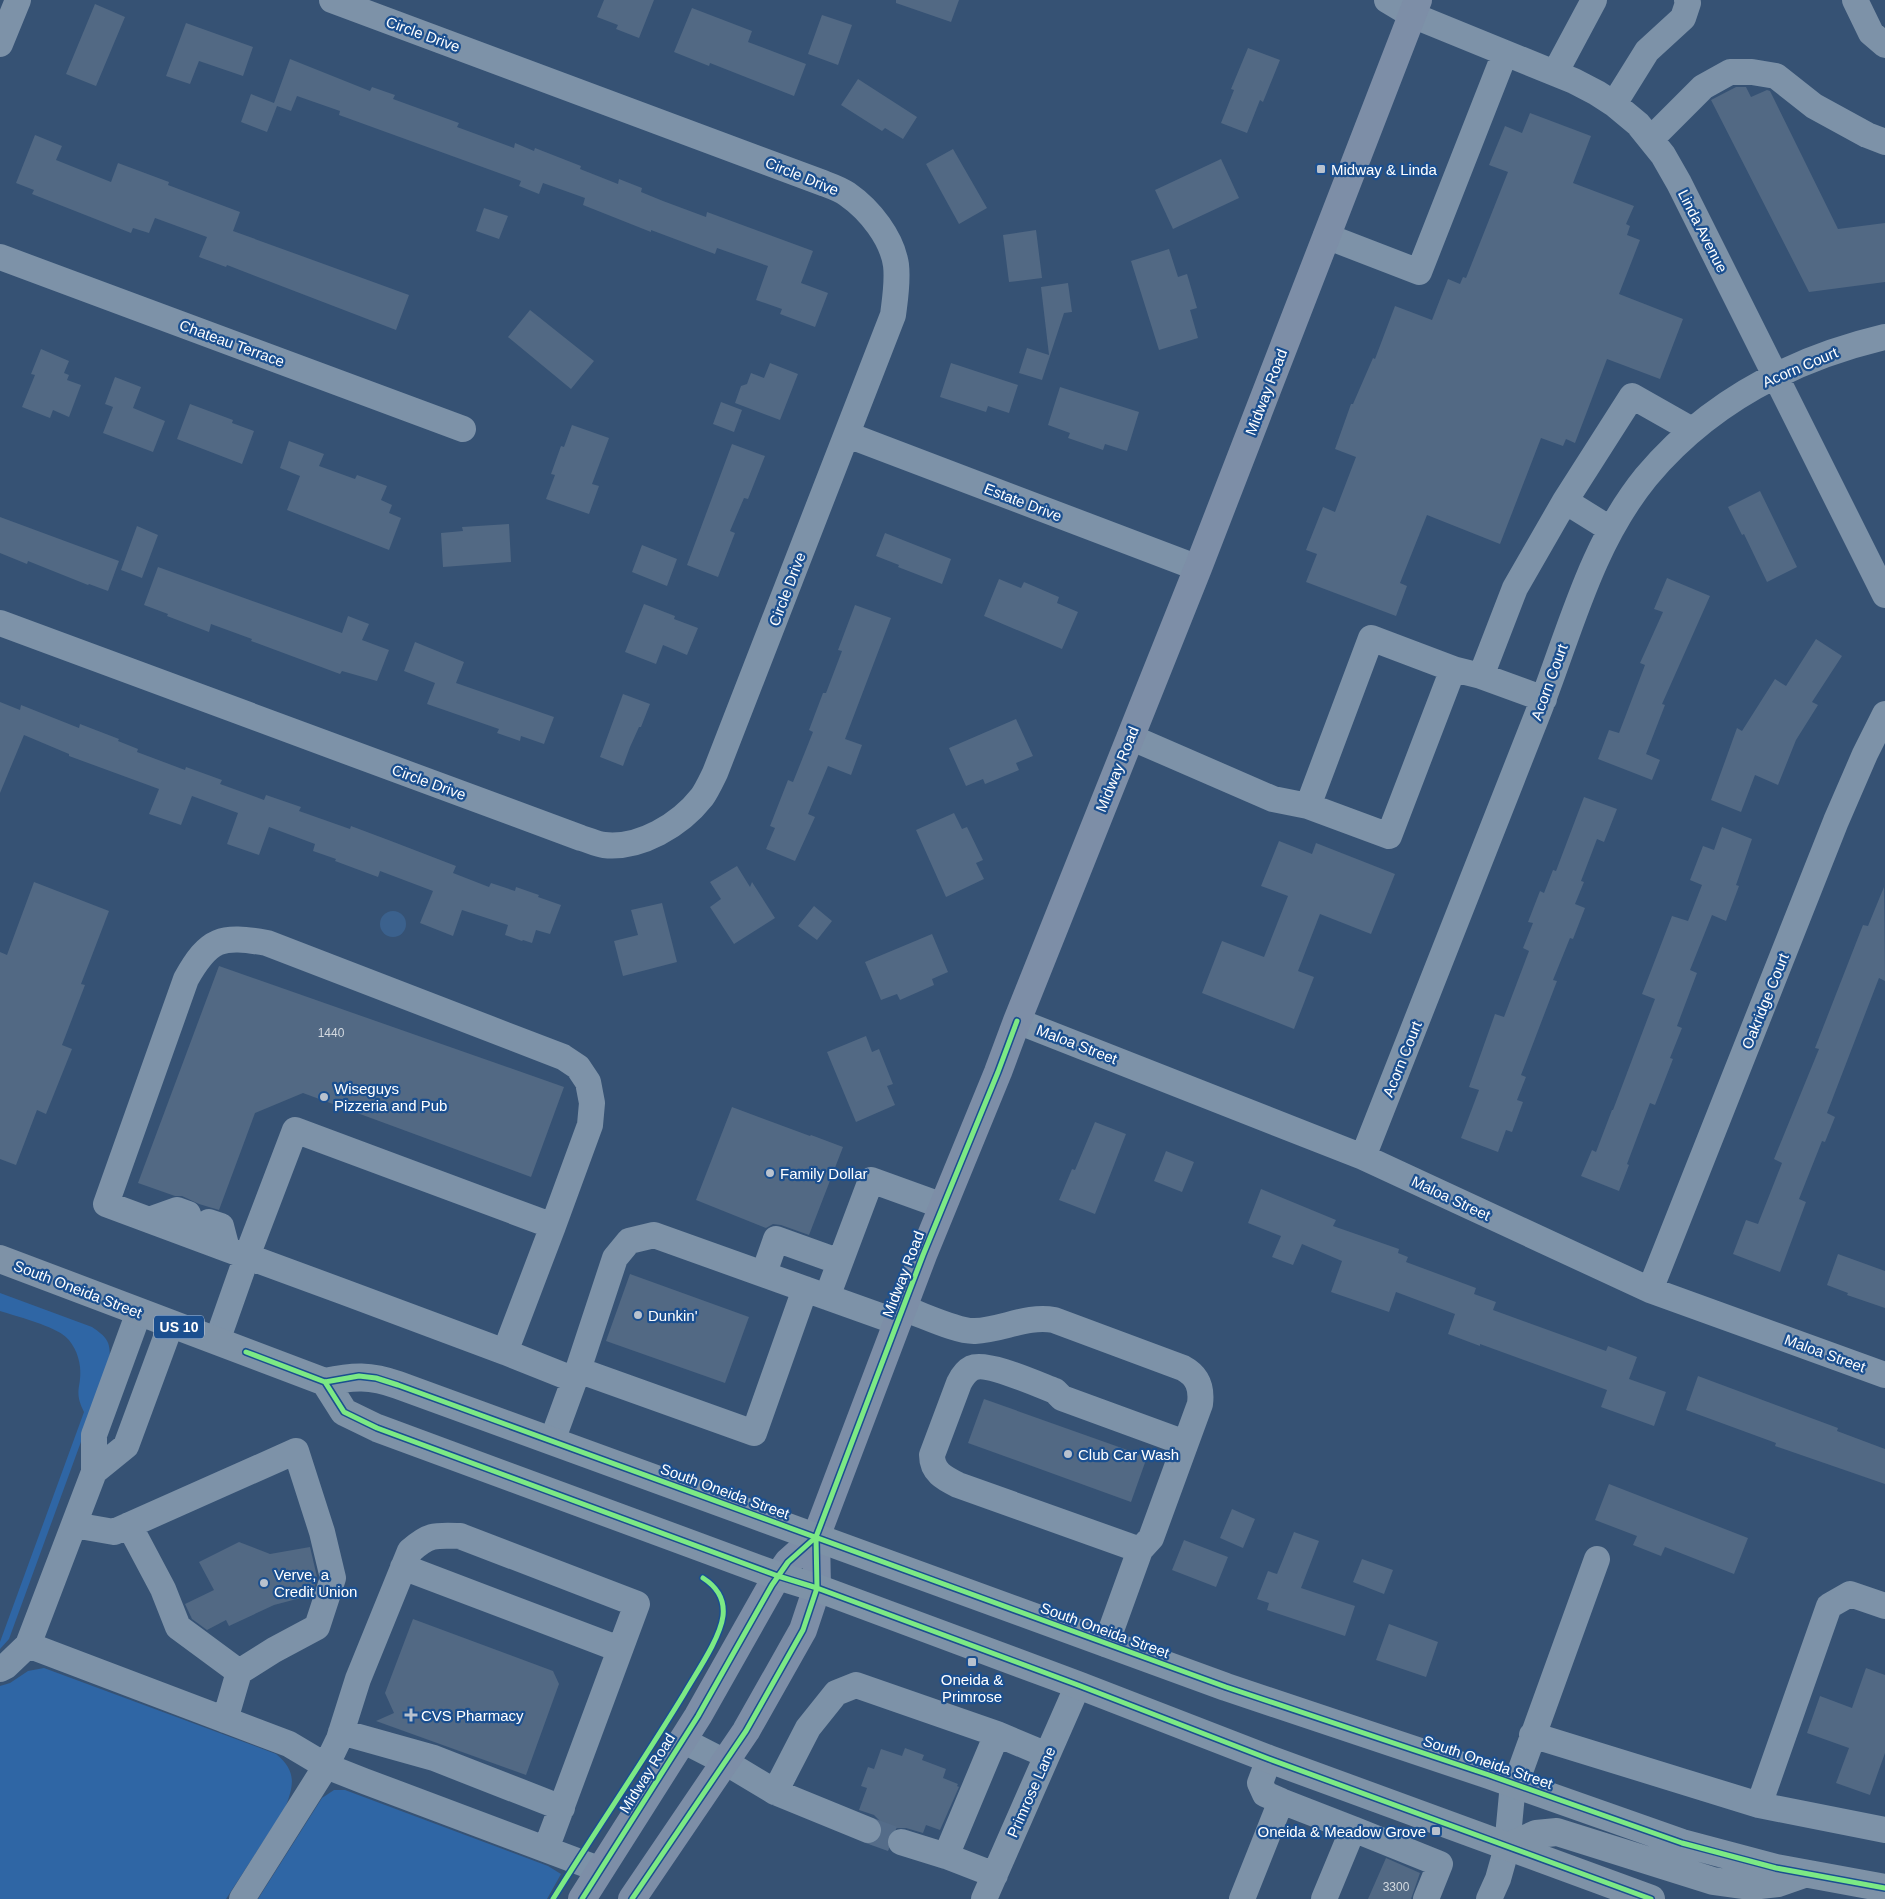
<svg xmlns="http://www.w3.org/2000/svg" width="1885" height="1899" viewBox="0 0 1885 1899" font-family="Helvetica,sans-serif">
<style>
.green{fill:#2f66a5}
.water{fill:#3b618d}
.building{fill:#526984}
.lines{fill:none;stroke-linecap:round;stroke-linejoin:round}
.minor-tunnel{stroke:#546c89;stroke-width:26;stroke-dasharray:26 13;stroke-linecap:butt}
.minor{stroke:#7d92a8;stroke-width:26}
.major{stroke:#7d8ea7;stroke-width:28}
.highway{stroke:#7e92a7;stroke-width:28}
.cycleway-casing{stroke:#1b4f8f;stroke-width:8}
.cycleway{stroke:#7ce984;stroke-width:5}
.poi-dot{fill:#b9c2ce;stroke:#1b4f8f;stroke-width:2}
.labels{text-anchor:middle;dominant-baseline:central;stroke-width:4.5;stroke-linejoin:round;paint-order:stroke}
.number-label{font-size:12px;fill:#d4dae0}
.shield{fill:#1b4f8f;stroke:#bbcadd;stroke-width:1}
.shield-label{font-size:14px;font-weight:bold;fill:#fff}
.street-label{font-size:15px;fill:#fff;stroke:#1b4f8f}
.poi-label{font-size:15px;fill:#fff;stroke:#1b4f8f;text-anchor:start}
</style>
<rect width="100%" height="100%" fill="#365274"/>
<path class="green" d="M 0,1293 L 92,1327 C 110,1339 111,1344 109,1365 L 9,1639 L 0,1649 L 0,1642 L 84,1412 C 73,1390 82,1388 80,1367 C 79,1355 72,1340 62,1334 C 49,1325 16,1316 0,1311 Z
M 44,1668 L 276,1754 C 297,1771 294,1785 285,1808 L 226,1899 L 0,1899 L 0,1686 L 10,1683 L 28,1671 Z
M 334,1790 L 345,1790 L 548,1866 L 561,1874 L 547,1899 L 258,1899 L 322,1798 Z"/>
<path class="water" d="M380 924a13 13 0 1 1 26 0a13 13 0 1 1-26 0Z"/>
<path class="building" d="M 604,0 L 654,0 L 639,38 L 616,29 L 618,25 L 597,17 Z
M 896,0 L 959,0 L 951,22 L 896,3 Z
M 95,4 L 125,17 L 96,86 L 66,74 Z
M 692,8 L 752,31 L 748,42 L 806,64 L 794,96 L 710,63 L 709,66 L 674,52 Z
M 822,15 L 852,25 L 838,65 L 808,54 Z
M 186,23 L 253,47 L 243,76 L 199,61 L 190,84 L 166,76 Z
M 1248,48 L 1280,60 L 1263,102 L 1260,100 L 1247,133 L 1221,123 L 1234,90 L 1231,89 Z
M 290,59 L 370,91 L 372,87 L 395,95 L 393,99 L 459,123 L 457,127 L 514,148 L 515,143 L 534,151 L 535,148 L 581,166 L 580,169 L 618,184 L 619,179 L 642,188 L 641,192 L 663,201 L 706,217 L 707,212 L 813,251 L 801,283 L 828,293 L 815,327 L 780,314 L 782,309 L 756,300 L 768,266 L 717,248 L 715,254 L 651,230 L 651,232 L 583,205 L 585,198 L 543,183 L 539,194 L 519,186 L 521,181 L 339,115 L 340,111 L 297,96 L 291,111 L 277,106 L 267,132 L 241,122 L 251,94 L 274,103 Z
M 858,79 L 917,117 L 903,139 L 885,128 L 882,131 L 841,105 Z
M 1736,87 L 1746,87 L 1751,97 L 1767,90 L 1770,91 L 1838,229 L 1885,223 L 1885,282 L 1809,292 L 1711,100 Z
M 1530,113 L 1591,136 L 1573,183 L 1634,206 L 1626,224 L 1630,226 L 1627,235 L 1640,240 L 1619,294 L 1683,319 L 1660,379 L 1607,359 L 1575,443 L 1566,439 L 1563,446 L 1541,438 L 1500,544 L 1427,515 L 1400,583 L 1407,586 L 1396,616 L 1306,582 L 1317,554 L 1306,550 L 1323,507 L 1335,512 L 1356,457 L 1335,449 L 1351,404 L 1353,404 L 1373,358 L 1375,359 L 1395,306 L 1432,320 L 1448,279 L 1460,284 L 1463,277 L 1466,278 L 1508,172 L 1489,165 L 1505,126 L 1522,133 Z
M 35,135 L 62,146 L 56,160 L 111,182 L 118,163 L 169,182 L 168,185 L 240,212 L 233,231 L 409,295 L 396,330 L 227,265 L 226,267 L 199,257 L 207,237 L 155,218 L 149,233 L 133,228 L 131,233 L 32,194 L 34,190 L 16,183 Z
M 953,149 L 987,208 L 959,224 L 926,164 Z
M 1221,159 L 1239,198 L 1173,229 L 1155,190 Z
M 484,208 L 508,216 L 499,239 L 476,231 Z
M 1036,230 L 1042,278 L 1009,282 L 1003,235 Z
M 1169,249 L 1178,277 L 1187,274 L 1197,308 L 1190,310 L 1198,338 L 1159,350 L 1131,261 Z
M 1068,283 L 1072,312 L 1064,313 L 1042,380 L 1019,373 L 1027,348 L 1049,355 L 1041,287 Z
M 530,310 L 594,361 L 571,389 L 508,337 Z
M 41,349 L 69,361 L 64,373 L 69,375 L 67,380 L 81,385 L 69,417 L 53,410 L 50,418 L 22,407 L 35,375 L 31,374 Z
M 770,363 L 798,374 L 780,420 L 735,403 L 741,386 L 747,384 L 751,373 L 764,378 Z
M 951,363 L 1018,385 L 1009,413 L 988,406 L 986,412 L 940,397 Z
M 115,377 L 141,387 L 133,408 L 165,421 L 153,452 L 103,433 L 113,407 L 105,404 Z
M 1060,387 L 1139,412 L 1127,451 L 1105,444 L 1103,450 L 1068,438 L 1070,433 L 1048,425 Z
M 721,402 L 742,410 L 734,432 L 713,424 Z
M 190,404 L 233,420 L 232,423 L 254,431 L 242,464 L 177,439 Z
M 572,425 L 609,438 L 592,484 L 599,486 L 589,514 L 546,499 L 555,475 L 551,474 L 561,446 L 564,447 Z
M 289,441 L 324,454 L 319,466 L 355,479 L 357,475 L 387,486 L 381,500 L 392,505 L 389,513 L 401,518 L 389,550 L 287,510 L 300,476 L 280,468 Z
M 732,444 L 765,456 L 748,499 L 744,498 L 730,531 L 735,533 L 718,577 L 687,565 Z
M 1760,491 L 1797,567 L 1767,582 L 1744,534 L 1742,535 L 1728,507 Z
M 0,517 L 119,561 L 108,591 L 89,584 L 88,585 L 28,561 L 27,564 L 0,553 Z
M 509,524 L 511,562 L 443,567 L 441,533 L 463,531 L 462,527 Z
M 137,526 L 158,535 L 142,578 L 121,570 Z
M 885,533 L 951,559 L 942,584 L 898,567 L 899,565 L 876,556 Z
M 642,545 L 677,559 L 667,586 L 632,572 Z
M 158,567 L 342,633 L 348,616 L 369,624 L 362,640 L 389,650 L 377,681 L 342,671 L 340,674 L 251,641 L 252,639 L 211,624 L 209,632 L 167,616 L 168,614 L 144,605 Z
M 1667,578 L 1710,596 L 1662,704 L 1665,705 L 1646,754 L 1660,760 L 1652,780 L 1598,759 L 1609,730 L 1619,733 L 1645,665 L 1640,663 L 1663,612 L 1654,609 Z
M 999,579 L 1021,588 L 1024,582 L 1059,597 L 1057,603 L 1078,612 L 1062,649 L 984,616 Z
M 644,604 L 675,616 L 674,619 L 698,628 L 687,655 L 663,645 L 656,664 L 625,652 Z
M 855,605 L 891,618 L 845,739 L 862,745 L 851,775 L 828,766 L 808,814 L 815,817 L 795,861 L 766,849 L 775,828 L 770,826 L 788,780 L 793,782 L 813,732 L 809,730 L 823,693 L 826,693 L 842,651 L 838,650 Z
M 1816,639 L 1842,656 L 1812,702 L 1818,705 L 1796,740 L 1778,785 L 1755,775 L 1741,812 L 1711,800 L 1737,728 L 1742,731 L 1775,679 L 1786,686 Z
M 415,642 L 464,662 L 456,683 L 554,717 L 544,744 L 521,736 L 520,741 L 497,733 L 499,729 L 427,704 L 435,683 L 404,671 Z
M 623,694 L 650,704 L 641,727 L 639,727 L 630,747 L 623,766 L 600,757 Z
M 0,702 L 20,710 L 21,705 L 79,728 L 80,724 L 119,739 L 118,741 L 138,749 L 137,752 L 185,770 L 186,767 L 222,780 L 220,784 L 264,800 L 266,795 L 301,807 L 299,811 L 350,829 L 351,826 L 391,841 L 456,866 L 453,873 L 489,887 L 491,883 L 515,891 L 516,887 L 539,895 L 538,897 L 561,905 L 550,934 L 536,930 L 532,943 L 523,940 L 522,941 L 505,935 L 508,925 L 462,910 L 453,936 L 420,923 L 433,891 L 380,871 L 378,877 L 335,861 L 336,859 L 313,851 L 315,844 L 269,827 L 259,855 L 227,844 L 238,813 L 192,796 L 181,825 L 149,814 L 159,789 L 69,756 L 69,754 L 24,735 L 0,793 Z
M 1016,719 L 1033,756 L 1016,763 L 1019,770 L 985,784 L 983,779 L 966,786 L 949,748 Z
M 1584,797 L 1617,809 L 1604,842 L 1597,839 L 1581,881 L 1584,882 L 1575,904 L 1585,908 L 1573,939 L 1570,938 L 1553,980 L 1557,981 L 1521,1075 L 1526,1077 L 1517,1100 L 1523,1102 L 1512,1132 L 1506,1130 L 1498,1152 L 1461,1138 L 1479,1090 L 1469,1087 L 1495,1014 L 1504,1017 L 1529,951 L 1523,948 L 1533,923 L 1528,922 L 1540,891 L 1544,893 L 1553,870 L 1556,871 Z
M 954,813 L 962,829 L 967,827 L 983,860 L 976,863 L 984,879 L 946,897 L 916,830 Z
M 1722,827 L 1752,839 L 1736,885 L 1739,886 L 1726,921 L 1712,915 L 1690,970 L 1697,973 L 1677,1026 L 1682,1028 L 1670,1058 L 1673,1059 L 1655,1105 L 1650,1103 L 1627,1164 L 1629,1165 L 1619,1191 L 1581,1176 L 1592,1150 L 1596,1152 L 1612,1110 L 1613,1110 L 1655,999 L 1642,994 L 1672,916 L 1688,921 L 1702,885 L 1690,880 L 1703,846 L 1714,850 Z
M 1279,841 L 1312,854 L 1316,843 L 1395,874 L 1371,934 L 1320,914 L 1298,971 L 1314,977 L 1294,1029 L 1202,993 L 1222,941 L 1264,957 L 1288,896 L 1261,886 Z
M 737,866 L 750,887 L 752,882 L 775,918 L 734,944 L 710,907 L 721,899 L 710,882 Z
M 34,882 L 109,911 L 81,984 L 85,985 L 62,1045 L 72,1049 L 46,1114 L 37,1110 L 16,1165 L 0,1159 L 0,952 L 7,955 Z
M 1884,887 L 1885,981 L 1879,978 L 1827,1113 L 1835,1117 L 1825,1142 L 1822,1141 L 1799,1199 L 1806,1202 L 1780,1272 L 1733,1254 L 1746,1220 L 1758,1224 L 1782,1163 L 1774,1159 L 1819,1049 L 1815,1048 L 1863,925 L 1868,926 Z
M 662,903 L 677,962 L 623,976 L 614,941 L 638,935 L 631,910 Z
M 814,906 L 832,921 L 817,940 L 798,926 Z
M 932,934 L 948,972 L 932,979 L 934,985 L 900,1000 L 897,994 L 881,1000 L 865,962 Z
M 219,966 L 564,1087 L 531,1177 L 303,1093 L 255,1113 L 219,1210 L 199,1204 L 182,1196 L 175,1196 L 138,1183 Z
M 866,1036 L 872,1052 L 879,1049 L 893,1084 L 887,1086 L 895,1105 L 856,1122 L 827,1052 Z
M 732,1107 L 810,1136 L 811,1135 L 843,1147 L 809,1235 L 781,1225 L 773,1224 L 766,1228 L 696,1200 Z
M 1095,1122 L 1126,1134 L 1095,1214 L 1059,1200 L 1072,1169 L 1075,1170 Z
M 1166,1151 L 1194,1162 L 1182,1192 L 1154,1181 Z
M 1261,1189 L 1336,1220 L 1333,1226 L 1399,1249 L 1398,1253 L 1408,1257 L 1406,1262 L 1476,1288 L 1474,1294 L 1496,1302 L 1493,1310 L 1606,1351 L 1608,1346 L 1637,1357 L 1629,1379 L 1666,1392 L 1654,1426 L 1601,1407 L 1607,1390 L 1480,1344 L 1480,1346 L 1448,1334 L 1455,1314 L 1396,1292 L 1389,1312 L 1331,1292 L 1342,1261 L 1302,1244 L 1293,1265 L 1272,1257 L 1281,1236 L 1248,1223 Z
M 1838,1254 L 1885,1271 L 1885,1308 L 1847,1295 L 1848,1293 L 1827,1285 Z
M 630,1274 L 749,1317 L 725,1383 L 606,1341 Z
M 1698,1376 L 1838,1428 L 1837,1431 L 1885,1449 L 1885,1484 L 1775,1446 L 1776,1443 L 1686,1410 Z
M 984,1399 L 1147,1457 L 1131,1502 L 968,1443 Z
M 1609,1484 L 1748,1538 L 1734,1574 L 1665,1547 L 1661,1556 L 1633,1545 L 1637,1536 L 1595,1520 Z
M 1232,1509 L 1255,1519 L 1243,1548 L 1220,1538 Z
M 1294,1532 L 1319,1541 L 1301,1588 L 1355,1606 L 1345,1636 L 1267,1610 L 1269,1603 L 1257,1599 L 1268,1571 L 1277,1574 Z
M 1184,1540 L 1228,1557 L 1216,1587 L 1172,1570 Z
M 239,1542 L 270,1554 L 310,1547 L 317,1577 L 312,1595 L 274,1605 L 229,1626 L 226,1620 L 207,1630 L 192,1619 L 185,1604 L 214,1590 L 199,1562 Z
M 1362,1559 L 1393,1570 L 1384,1594 L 1353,1582 Z
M 413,1619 L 553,1671 L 559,1684 L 526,1775 L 376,1721 L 394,1713 L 385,1693 Z
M 1389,1624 L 1438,1642 L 1426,1677 L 1376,1660 Z
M 1866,1668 L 1885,1675 L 1885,1753 L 1870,1795 L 1836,1783 L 1849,1748 L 1807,1733 L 1820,1696 L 1852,1708 Z
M 905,1748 L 924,1755 L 922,1760 L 946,1769 L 943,1778 L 958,1784 L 957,1786 L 959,1787 L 940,1830 L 926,1825 L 923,1833 L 906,1828 L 897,1828 L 891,1831 L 887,1837 L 886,1845 L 889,1850 L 872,1844 L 878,1842 L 882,1836 L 883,1828 L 880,1821 L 874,1815 L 859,1810 L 867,1788 L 861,1786 L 868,1767 L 874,1769 L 881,1749 L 902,1756 Z
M 1386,1858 L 1420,1873 L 1411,1899 L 1368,1899 Z"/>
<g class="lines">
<path class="minor-tunnel" d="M 868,1830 L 901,1842"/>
<path class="minor" d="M 1387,0 L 1412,15 L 1574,81 L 1597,93 L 1614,104 L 1638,124 L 1663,155 L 1679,183 L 1885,595
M 1855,0 L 1871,33 L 1885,45
M 0,44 L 18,0
M 1555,73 L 1594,0
M 1614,104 L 1647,51 L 1683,18 L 1688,3 L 1687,0
M 1651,139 L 1703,87 L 1730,72 L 1752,72 L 1776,76 L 1814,106 L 1867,135 L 1885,142
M 1326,236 L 1419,272 L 1505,53
M 0,257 L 463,429
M 848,435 L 1198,568
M 1610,529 L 1565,501 L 1632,396 L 1692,430
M 0,623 L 581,838 C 589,840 596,844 604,845 C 640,849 680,825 702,797 C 707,790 711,781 715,773 L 893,315 C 895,299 898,282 896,265 C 892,238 870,210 847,194 C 840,189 831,186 823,183 L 332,0
M 1453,669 L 1389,836 L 1308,806 L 1371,638 L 1453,669 L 1481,676
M 1544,699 L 1481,676 L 1515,588 L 1565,501
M 1130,737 L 1273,799 L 1308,806
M 1017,1021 L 1363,1157 L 1650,1290 L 1885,1375
M 1363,1157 C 1421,1009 1480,861 1538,713 C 1570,632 1590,546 1646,477 C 1708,403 1792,359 1885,337
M 149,1220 L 177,1210 L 188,1214
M 209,1222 L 221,1226 L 227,1249
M 764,1273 L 776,1239 L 840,1262
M 1650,1290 L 1836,821 L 1865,754 L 1885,714
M 902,1308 C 921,1314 957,1332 975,1331 C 1002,1330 1027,1315 1054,1320 L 1183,1368 C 1198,1376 1202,1388 1200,1404 L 1151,1538 L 1140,1550 L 1106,1644
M 897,1322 L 827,1297 L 871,1180 L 943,1206
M 217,1341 L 247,1256 L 295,1130 L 553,1226 L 505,1352 C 412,1317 320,1283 227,1249 L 106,1204 L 186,979 C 209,938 221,935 267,943 L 563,1057 L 578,1067 L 588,1082 L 592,1103 L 590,1125 L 553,1226
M 505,1352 L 575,1380
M 578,1370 L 754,1433 L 805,1289
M 552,1441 L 578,1370 L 615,1258 L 629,1241 L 654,1235 L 827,1297
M 94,1472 L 126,1446 L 171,1324
M 74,1525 L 114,1532 L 296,1451 L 322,1532 L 333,1578 L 317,1627 L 274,1650 L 239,1672 L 225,1720
M 129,1525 L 163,1589 L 178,1627 L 239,1672
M 1140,1550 L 958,1485 C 944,1478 932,1472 932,1455 L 959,1383 C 962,1377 966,1371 972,1368 C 986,1361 1039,1385 1055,1391 L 1062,1398 L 1185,1443
M 403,1567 L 619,1649
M 28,1645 L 94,1472 L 94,1435 L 139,1312
M 0,1669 L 6,1666 L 28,1645 L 289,1744 L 326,1766 L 364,1781 L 601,1870
M 341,1732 L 434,1758 L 562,1808
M 1532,1735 L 1759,1805 L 1885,1830
M 682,1740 L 725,1762 L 775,1792 L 808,1728 L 836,1693 L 856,1685 L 997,1734
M 775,1792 L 868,1830
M 1281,1801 L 1353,1829 L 1324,1899
M 1759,1805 L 1829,1606 L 1850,1594 L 1885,1606
M 1353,1829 L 1440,1864 L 1426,1899
M 901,1842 L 946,1856
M 995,1875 L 946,1856 L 997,1734 L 1047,1755
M 242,1899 L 326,1766 L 339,1739 L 358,1679 L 410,1551 C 429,1534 435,1535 460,1536 L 637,1604 L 546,1849
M 984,1899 L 1078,1685
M 1242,1899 L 1281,1801 L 1265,1794 L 1260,1783 L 1269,1759
M 1489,1899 L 1498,1879 L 1507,1847 L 1512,1794 L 1597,1559"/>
<path class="major" d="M 582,1899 L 698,1716 L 772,1585 L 788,1562 L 816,1537
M 632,1899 L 746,1731 L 803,1630 L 817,1588 L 816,1537 L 923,1255 L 998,1072 L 1017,1021 L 1198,568 L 1418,0"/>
<path class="highway" d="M 0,1259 L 325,1382 C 353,1376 370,1375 398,1385 L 1226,1687 L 1489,1775 L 1682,1843 L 1776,1868 L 1885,1888
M 325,1382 L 344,1412 L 377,1428 L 778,1576 L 817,1588 L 1078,1685 L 1269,1759 L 1651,1899
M 1507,1847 L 1536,1834 L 1557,1832 L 1713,1881 L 1742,1885 L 1760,1885 L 1778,1883 L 1801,1875"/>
<g class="cycleway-casing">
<path id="cycleway" d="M 246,1352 L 325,1382 L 359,1376 L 376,1378 L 398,1385 L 1226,1687 L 1489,1775 L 1682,1843 L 1776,1868 L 1885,1888
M 325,1382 L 344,1412 L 377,1428 L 778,1576 L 817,1588 L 1078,1685 L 1269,1759 L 1651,1899
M 553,1899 C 596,1830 642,1763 684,1694 C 696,1673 720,1639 723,1616 C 725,1599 717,1587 703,1578
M 582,1899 L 698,1716 L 772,1585 L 788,1562 L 816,1537
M 632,1899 L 746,1731 L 803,1630 L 817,1588 L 816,1537 L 923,1255 L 998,1072 L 1017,1021"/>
</g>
<use href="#cycleway" class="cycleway"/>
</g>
<g class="poi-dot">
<rect x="1316" y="164" width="10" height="10" rx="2.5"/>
<circle cx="324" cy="1097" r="5"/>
<circle cx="770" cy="1173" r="5"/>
<circle cx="638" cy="1315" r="5"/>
<circle cx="1068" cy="1454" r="5"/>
<circle cx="264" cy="1583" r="5"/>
<rect x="967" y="1657" width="10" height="10" rx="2.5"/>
<path d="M408.5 1707.5h5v5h5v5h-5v5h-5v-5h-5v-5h5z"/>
<rect x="1431" y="1826" width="10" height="10" rx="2.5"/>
</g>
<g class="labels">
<g class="number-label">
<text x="331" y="1033">1440</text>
<text x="1396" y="1887">3300</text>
</g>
<rect class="shield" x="154" y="1315.5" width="50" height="23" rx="4"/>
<g class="shield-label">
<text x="179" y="1327">US 10</text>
</g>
<g class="street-label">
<text transform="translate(423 34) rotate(20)">Circle Drive</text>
<text transform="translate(802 176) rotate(22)">Circle Drive</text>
<text transform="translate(1703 231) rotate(63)">Linda Avenue</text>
<text transform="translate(232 343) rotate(20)">Chateau Terrace</text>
<text transform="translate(1800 367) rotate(-23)">Acorn Court</text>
<text transform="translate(1266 392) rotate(-69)">Midway Road</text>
<text transform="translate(1023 502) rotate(21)">Estate Drive</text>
<text transform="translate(787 589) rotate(-69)">Circle Drive</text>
<text transform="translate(1549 682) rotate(-70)">Acorn Court</text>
<text transform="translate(1117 769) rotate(-68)">Midway Road</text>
<text transform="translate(429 782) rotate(20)">Circle Drive</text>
<text transform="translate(1765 1001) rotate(-68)">Oakridge Court</text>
<text transform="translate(1077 1044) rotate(21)">Maloa Street</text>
<text transform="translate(1402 1059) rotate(-68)">Acorn Court</text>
<text transform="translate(1451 1198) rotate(25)">Maloa Street</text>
<text transform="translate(903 1274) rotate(-69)">Midway Road</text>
<text transform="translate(78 1289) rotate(21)">South Oneida Street</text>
<text transform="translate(1825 1353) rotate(20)">Maloa Street</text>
<text transform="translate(725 1491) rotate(20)">South Oneida Street</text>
<text transform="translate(1105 1630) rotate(20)">South Oneida Street</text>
<text transform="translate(1488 1762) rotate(19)">South Oneida Street</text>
<text transform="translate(647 1773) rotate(-58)">Midway Road</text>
<text transform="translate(1031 1792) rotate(-66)">Primrose Lane</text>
</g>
<g class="poi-label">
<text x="1331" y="169">Midway &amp; Linda</text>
<text x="334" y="1088">Wiseguys<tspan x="334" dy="17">Pizzeria and Pub</tspan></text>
<text x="780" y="1173">Family Dollar</text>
<text x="648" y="1315">Dunkin'</text>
<text x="1078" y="1454">Club Car Wash</text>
<text x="274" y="1574">Verve, a<tspan x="274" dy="17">Credit Union</tspan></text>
<text x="972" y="1679" text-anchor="middle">Oneida &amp;<tspan x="972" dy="17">Primrose</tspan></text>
<text x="421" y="1715">CVS Pharmacy</text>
<text x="1426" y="1831" text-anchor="end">Oneida &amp; Meadow Grove</text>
</g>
</g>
</svg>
